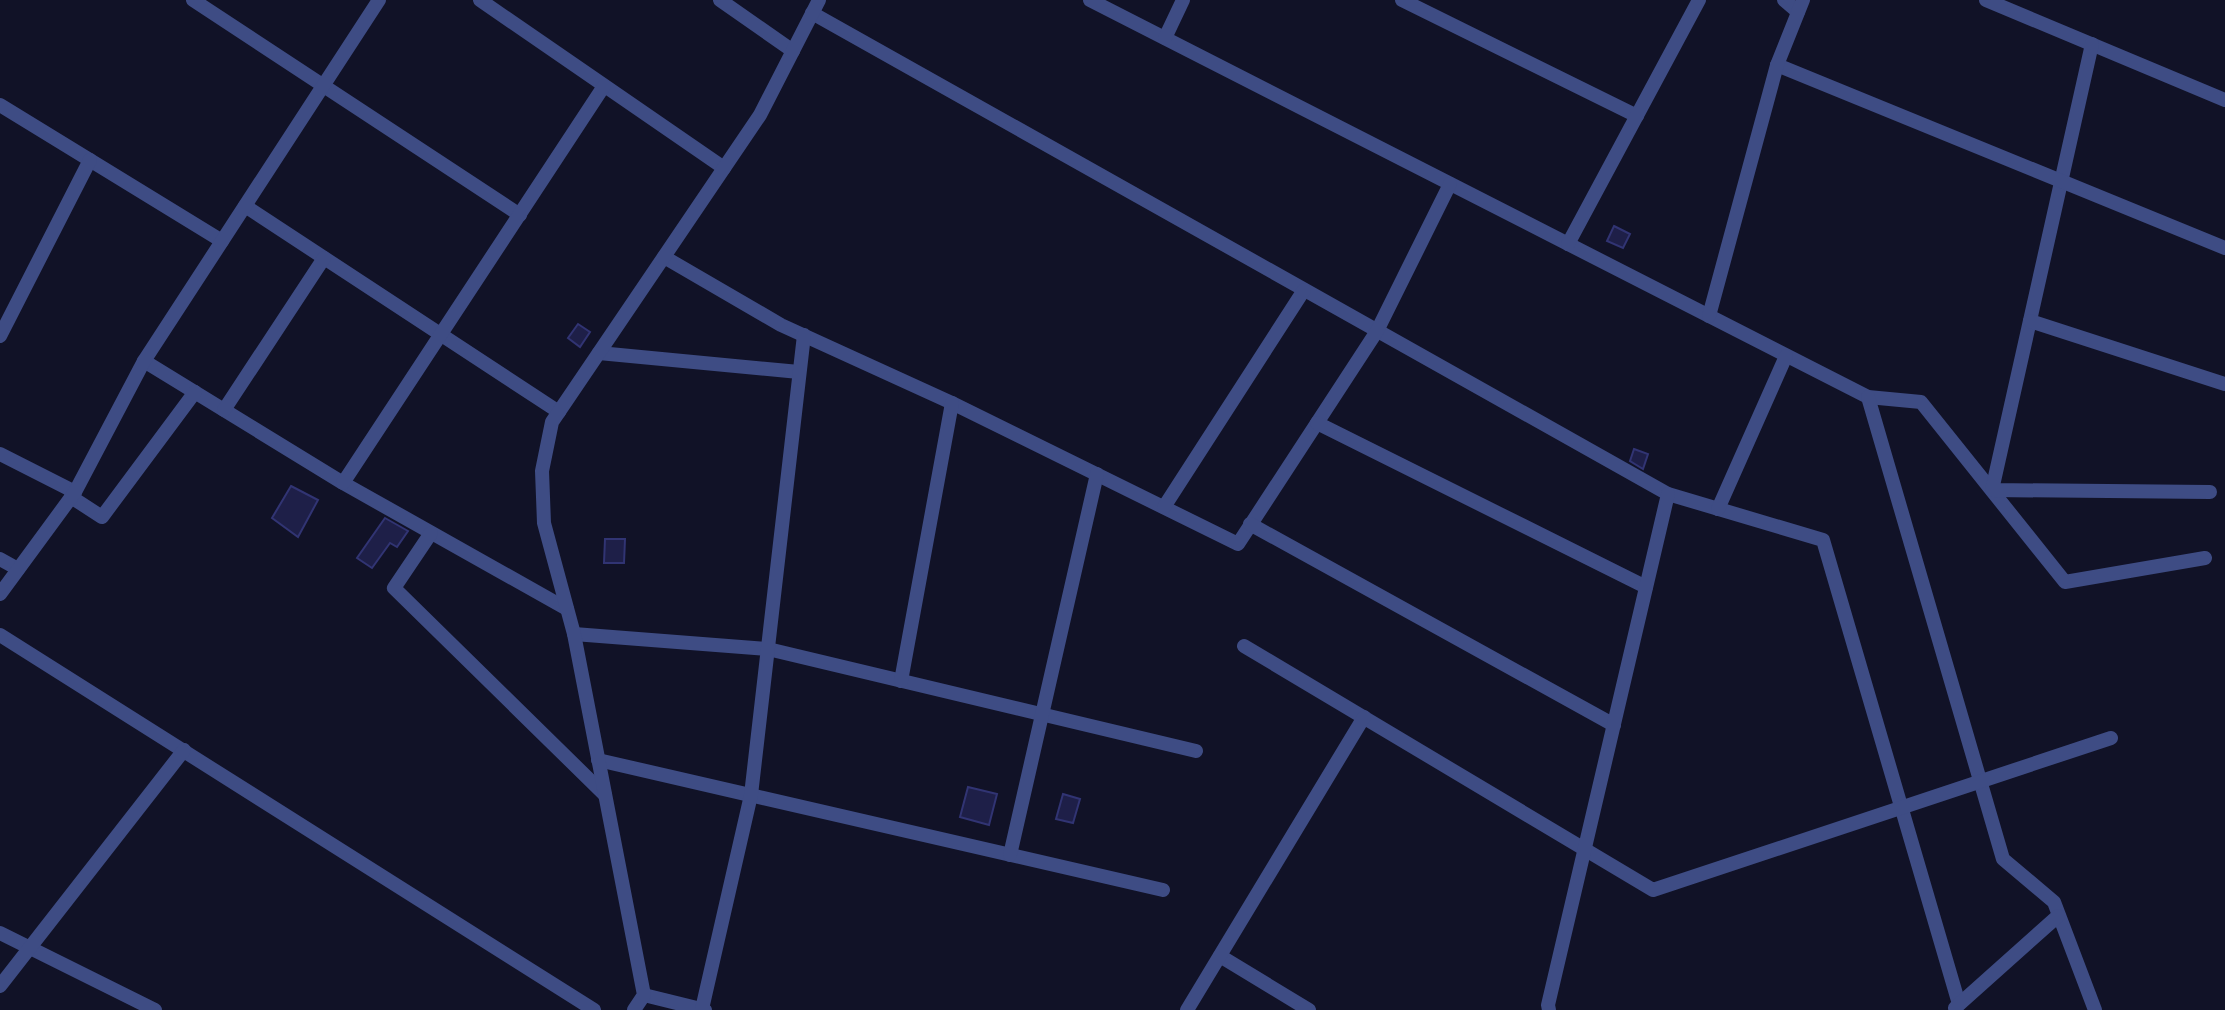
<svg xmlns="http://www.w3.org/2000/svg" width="2225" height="1010" viewBox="0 0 2225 1010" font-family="'PT Sans',sans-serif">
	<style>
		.building { fill: #1e1f48; stroke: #313473; stroke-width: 2 }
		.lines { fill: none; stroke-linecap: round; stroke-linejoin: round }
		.street { stroke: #3e4c84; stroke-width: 14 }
	</style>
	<rect width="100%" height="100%" fill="#111227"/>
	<!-- building -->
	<g class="building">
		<polygon points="1614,226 1630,234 1623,248 1607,241"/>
		<polygon points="578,324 590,332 580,347 568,338"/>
		<polygon points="1634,449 1648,454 1643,469 1630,461"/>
		<polygon points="291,486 318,500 298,537 272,518"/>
		<polygon points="385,518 408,531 397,547 390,543 372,568 357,558"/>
		<polygon points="605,539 625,539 624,563 604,563"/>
		<polygon points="968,787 997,794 989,825 960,817"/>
		<polygon points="1063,794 1080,799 1073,823 1056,819"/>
	</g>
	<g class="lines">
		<!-- street -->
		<g class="street">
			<polyline points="193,0 520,215"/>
			<polyline points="480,0 724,168"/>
			<polyline points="720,0 793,51"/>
			<polyline points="1090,0 1868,397 1921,402 2065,582 2205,558"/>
			<polyline points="1402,0 1637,116"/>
			<polyline points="1784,0 1798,12"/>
			<polyline points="1986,0 2225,100"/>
			<polyline points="812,13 1668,494 1823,540 1959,1004"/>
			<polyline points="1165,38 1183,0"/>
			<polyline points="2092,44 1992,490 2210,492"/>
			<polyline points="1777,65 2225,248"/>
			<polyline points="0,105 222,241"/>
			<polyline points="245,206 559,412"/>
			<polyline points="1568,244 1699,0"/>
			<polyline points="664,257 781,325 952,403 1238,544 1377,331 1450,184"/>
			<polyline points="1709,316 1777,65 1803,0"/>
			<polyline points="2030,321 2225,384"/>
			<polyline points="0,336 90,160"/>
			<polyline points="599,353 799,372"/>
			<polyline points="144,361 343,483 567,609"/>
			<polyline points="1868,397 2003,859 2054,902 2095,1010"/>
			<polyline points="224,410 324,258"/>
			<polyline points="1317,423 1646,587"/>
			<polyline points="0,454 75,492"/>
			<polyline points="343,483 604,86"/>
			<polyline points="71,497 102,517 195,392"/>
			<polyline points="1164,507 1304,290"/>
			<polyline points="1718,509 1786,356"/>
			<polyline points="1250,524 1614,725"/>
			<polyline points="431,533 394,588 605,795"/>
			<polyline points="0,559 18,569"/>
			<polyline points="0,594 75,492 144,361 379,0"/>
			<polyline points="574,634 768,649 1196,751"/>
			<polyline points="0,635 594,1010"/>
			<polyline points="1244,646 1653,890 2111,738"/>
			<polyline points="901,681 952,403"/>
			<polyline points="598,760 1163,890"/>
			<polyline points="1010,855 1097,474"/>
			<polyline points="0,933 155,1010"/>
			<polyline points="1220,956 1309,1010"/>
			<polyline points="0,986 184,750"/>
			<polyline points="644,995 705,1010"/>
			<polyline points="1955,1008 2058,916"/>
			<polyline points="702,1009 751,795 804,335"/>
			<polyline points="634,1010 644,995 574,634 544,523 542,471 552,422 760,115 819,0"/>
			<polyline points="1187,1010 1364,717"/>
			<polyline points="1549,1010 1548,1005 1668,494"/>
		</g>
	</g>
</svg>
